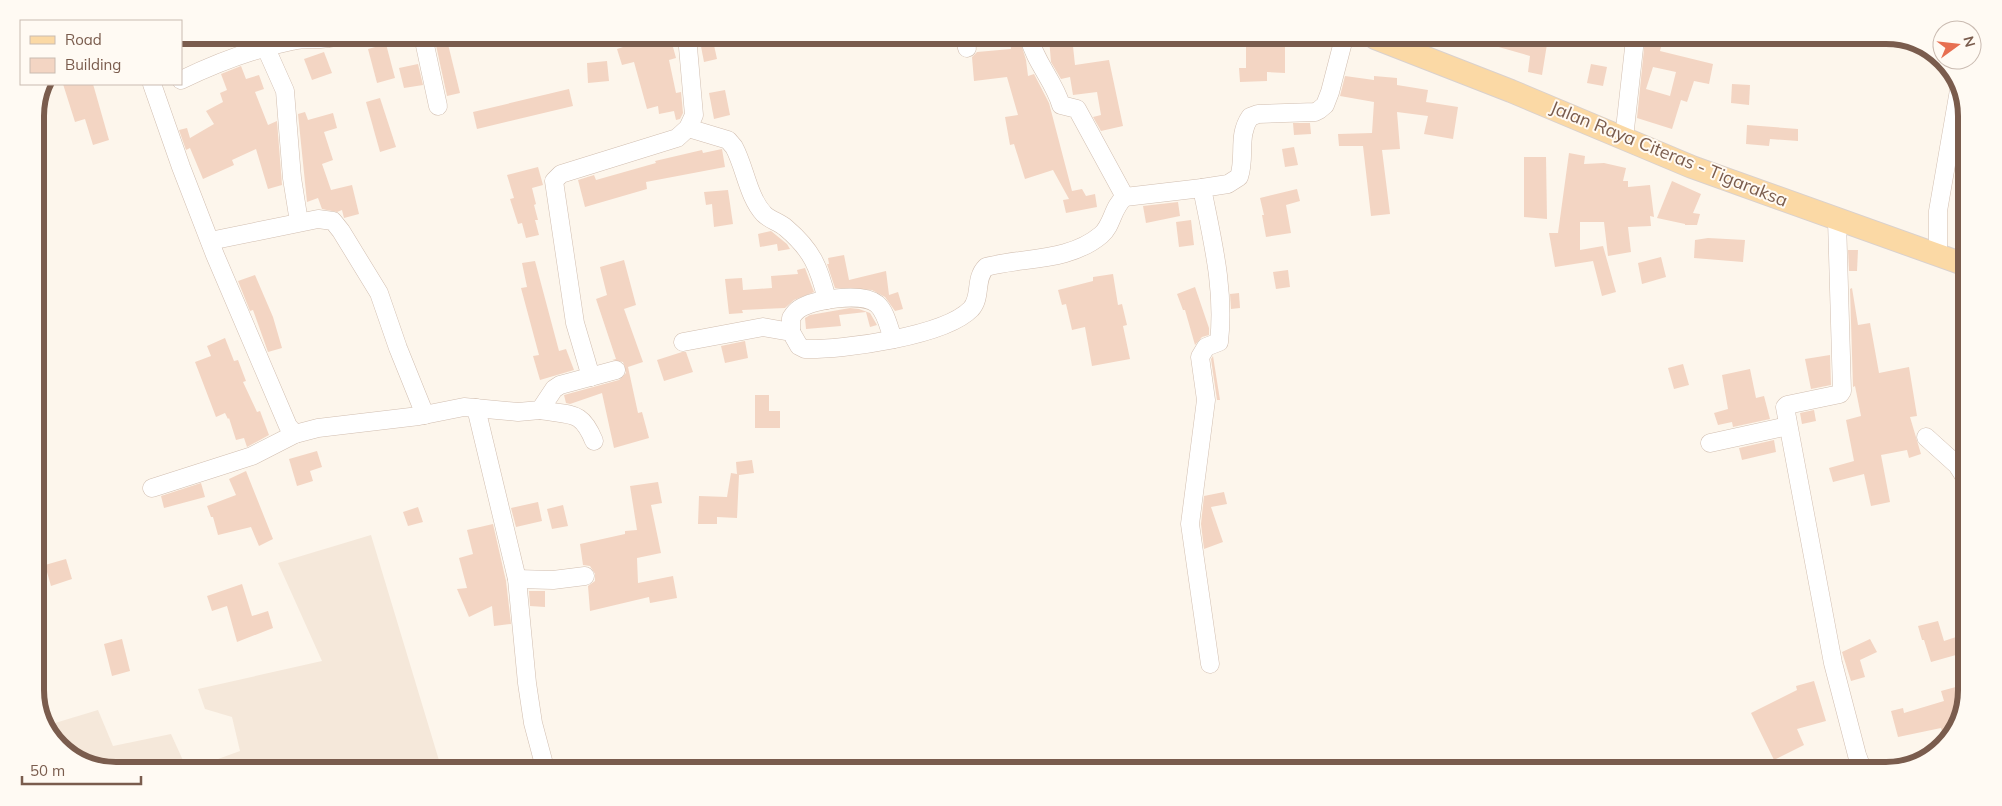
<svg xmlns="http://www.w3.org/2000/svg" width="2002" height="806" viewBox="0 0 2002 806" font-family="Mulish,sans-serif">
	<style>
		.residential { fill: #f5e8da }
		.building { fill: #f3d5c3; fill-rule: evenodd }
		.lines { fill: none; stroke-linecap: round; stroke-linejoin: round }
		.minor-casing { stroke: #d1beb0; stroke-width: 19 }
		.major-casing { stroke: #dad1cd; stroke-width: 24 }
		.minor { stroke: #fff; stroke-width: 18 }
		.major { stroke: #fbd9a5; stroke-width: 22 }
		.labels { text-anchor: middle; stroke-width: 4; stroke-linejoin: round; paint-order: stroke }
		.street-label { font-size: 18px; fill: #7a5c4d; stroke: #fffaf3 }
		.rim { fill: none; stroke: #7a5c4d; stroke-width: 6 }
	</style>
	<rect width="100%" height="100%" fill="#fdf6ec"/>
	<!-- residential -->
	<g class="residential">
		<polygon points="371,535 441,767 196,767 240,751 232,717 205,709 198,689 322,661 278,563"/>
		<polygon points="35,684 55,723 98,710 113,746 171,734 186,767 89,767 52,740 35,696"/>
	</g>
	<!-- building -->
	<g class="building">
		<polygon points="434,36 446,36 460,93 447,96"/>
		<polygon points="624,36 670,36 676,58 669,60 676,93 681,92 683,113 680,119 676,120 674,111 659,114 658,106 647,109 634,62 622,65 617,49 626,46"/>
		<polygon points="699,36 712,36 717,59 704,62"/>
		<polygon points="1019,37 1026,60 1028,76 1034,74 1049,103 1072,191 1082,189 1086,196 1095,194 1097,207 1066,213 1063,200 1069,199 1053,170 1025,179 1014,144 1010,145 1005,117 1018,115 1007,77 974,81 972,57 977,52 1011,49 1010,38"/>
		<polygon points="1072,37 1075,65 1109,60 1123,126 1101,131 1093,117 1101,115 1097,92 1073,95 1070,77 1061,79 1051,62 1049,38"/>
		<polygon points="1254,38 1285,38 1285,73 1267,72 1267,81 1240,82 1239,68 1246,68 1246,47 1253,47"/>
		<polygon points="1481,38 1548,38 1542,75 1528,72 1530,56 1481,42"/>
		<path d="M1645 39H1663L1660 51 1713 64 1709 84 1694 81 1687 102 1681 100 1672 129 1637 118ZM1653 67 1676 72 1670 96 1646 89Z"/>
		<polygon points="386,44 395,78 377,83 368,49"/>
		<polygon points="324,52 332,73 312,80 304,59"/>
		<polygon points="607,61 609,81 588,83 587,63"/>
		<polygon points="418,64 423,85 404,88 399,68"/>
		<polygon points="1591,64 1607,67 1603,86 1587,83"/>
		<polygon points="241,66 246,79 259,75 264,89 255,92 268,125 277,121 282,185 268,189 256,149 232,160 234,165 203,179 190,148 186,150 179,130 187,128 190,138 214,124 206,111 223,102 220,93 227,90 221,74"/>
		<polygon points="1345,76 1374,80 1374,76 1397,78 1397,85 1428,90 1426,102 1458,107 1453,139 1424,134 1428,116 1397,112 1400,149 1382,150 1390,214 1371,216 1363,146 1339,146 1338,134 1372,133 1374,102 1340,96"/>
		<polygon points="63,84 93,84 109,140 93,145 85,119 75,122"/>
		<polygon points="1732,84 1750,85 1749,105 1731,103"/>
		<polygon points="569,89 573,106 477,129 473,112"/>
		<polygon points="725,90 730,115 714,119 709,93"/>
		<polygon points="380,98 396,147 380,152 366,102"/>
		<polygon points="305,112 308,120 333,113 337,128 324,132 333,160 322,164 331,190 352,185 359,214 344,218 342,210 337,212 322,209 318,198 307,202 298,114"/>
		<polygon points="1293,123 1310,123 1311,134 1294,135"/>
		<polygon points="1747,125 1798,129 1798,141 1770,139 1769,146 1746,144"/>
		<polygon points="1294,147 1298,165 1285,167 1282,149"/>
		<polygon points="722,149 725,167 646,182 647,189 585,207 578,180 594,175 596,180 656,163 655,161 702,150 703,153"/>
		<polygon points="1569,153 1585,156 1584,164 1604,163 1626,168 1623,181 1628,181 1628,187 1650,185 1654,217 1650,216 1651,226 1628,227 1631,252 1608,256 1604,222 1580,222 1580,250 1603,246 1616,292 1602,296 1593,261 1555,267 1549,233 1558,233"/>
		<polygon points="1524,157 1546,157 1547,219 1524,217"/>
		<polygon points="538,167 543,185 532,188 536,204 534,205 538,220 535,220 539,235 526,238 522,223 518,224 510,199 514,198 507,175"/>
		<polygon points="1672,181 1701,194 1693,213 1700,214 1697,225 1685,225 1685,224 1657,218"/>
		<polygon points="1297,189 1300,201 1286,205 1291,233 1266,237 1262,215 1264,215 1260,198"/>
		<polygon points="728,190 733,224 714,227 712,204 706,205 704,192"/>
		<polygon points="1178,202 1180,216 1146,223 1143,206"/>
		<polygon points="1191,220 1194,245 1179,247 1176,222"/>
		<polygon points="771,231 787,244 790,249 778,251 777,244 760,247 758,234"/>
		<polygon points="1708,238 1745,240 1743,262 1694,258 1695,240"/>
		<polygon points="1848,250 1858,250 1857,271 1849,271"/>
		<polygon points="844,255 849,280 886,271 889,295 898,292 903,309 895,311 885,297 872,290 835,288 827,264 829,264 828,258"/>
		<polygon points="1661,257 1666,277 1642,284 1638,263"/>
		<polygon points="624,260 636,305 624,309 643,362 628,367 638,413 642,412 649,438 614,448 602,393 570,404 566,403 564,395 619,380 626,373 623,362 612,360 616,359 596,299 607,295 600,267"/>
		<polygon points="535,261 559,351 566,349 574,370 540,380 533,356 539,355 521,288 527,287 522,263"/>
		<polygon points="805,268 814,292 794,300 785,308 742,310 743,313 729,314 725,279 742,278 743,290 772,288 771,276 798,274 797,270"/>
		<polygon points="1288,270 1290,287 1276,289 1273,272"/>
		<polygon points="1113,274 1118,305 1122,304 1127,325 1123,326 1130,359 1092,366 1085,327 1072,330 1066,304 1062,305 1058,290 1093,281 1093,277"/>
		<polygon points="255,275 273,317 282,348 268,352 253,310 250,311 238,281"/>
		<polygon points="1195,287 1209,328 1209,335 1202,337 1195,345 1185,310 1183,310 1177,294"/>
		<polygon points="1852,288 1858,325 1870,323 1879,373 1909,367 1917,416 1910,417 1921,454 1909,458 1907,450 1881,455 1890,502 1871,506 1864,474 1833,482 1829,468 1854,461 1846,420 1861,416 1855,386 1853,387 1850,289"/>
		<polygon points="1239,293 1240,308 1231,309 1230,294"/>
		<polygon points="850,308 859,309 870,313 877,325 870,327 866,312 839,315 841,326 806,329 805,318 810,315"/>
		<polygon points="225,338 234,361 238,360 246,381 243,382 257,412 260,411 269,435 247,447 244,438 236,440 229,418 228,419 225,413 216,417 195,362 211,356 207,346"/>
		<polygon points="745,341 748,358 725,363 721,346"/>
		<polygon points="682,352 686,352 693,372 664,381 657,360"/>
		<polygon points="1830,355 1831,385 1811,389 1805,359"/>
		<polygon points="1213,356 1220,400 1217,400 1211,359"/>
		<polygon points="1683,364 1689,385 1674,389 1668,368"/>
		<polygon points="1750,369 1756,398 1764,396 1770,419 1733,427 1732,422 1718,425 1714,413 1728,409 1722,375"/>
		<polygon points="755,395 769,395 769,411 780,411 780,428 755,428"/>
		<polygon points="1814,410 1816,421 1802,424 1800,413"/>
		<polygon points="1774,440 1776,452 1742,460 1739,448"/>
		<polygon points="317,451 322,467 310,471 313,481 297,486 289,459"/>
		<polygon points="752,460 754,473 739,475 737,518 717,517 717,524 698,524 699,496 727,497 731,473 737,474 736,462"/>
		<polygon points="246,471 273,539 259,546 251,527 218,535 213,517 211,517 207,506 236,495 229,479"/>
		<polygon points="658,482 662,503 651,505 661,553 637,558 638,583 673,576 677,598 650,603 649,597 590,611 588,586 595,581 595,574 590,566 583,565 580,544 625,534 625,531 637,530 630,486"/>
		<polygon points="201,483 205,497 164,508 161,496"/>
		<polygon points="1224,492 1227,504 1211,507 1223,542 1204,549 1201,524 1204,496"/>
		<polygon points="538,502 542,521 516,527 511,508"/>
		<polygon points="563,505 568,526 552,529 547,509"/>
		<polygon points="418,507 423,522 408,526 403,512"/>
		<polygon points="493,524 506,581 511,624 494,626 492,606 469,617 457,589 467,588 459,558 473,554 467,530"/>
		<polygon points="66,559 72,579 51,586 45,565"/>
		<polygon points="242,584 252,616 268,611 273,628 237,642 227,606 212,611 207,596"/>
		<polygon points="529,591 545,591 545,607 530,606"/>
		<polygon points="1938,621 1944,641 1959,636 1963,653 1931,662 1924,640 1922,640 1918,626"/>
		<polygon points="122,639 130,671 112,676 104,644"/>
		<polygon points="1870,639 1877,652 1860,660 1865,677 1851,681 1842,652"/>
		<polygon points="1814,681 1826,721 1797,729 1804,745 1774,760 1751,713 1797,690 1796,686"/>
		<polygon points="1963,685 1963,717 1945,741 1941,728 1898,737 1891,711 1903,708 1904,713 1944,701 1941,691"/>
	</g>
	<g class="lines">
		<!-- minor casing -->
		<g class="minor-casing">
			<g id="minor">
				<polyline points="423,36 438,106"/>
				<polyline points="965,37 967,48"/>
				<path d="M1029 37C1035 62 1054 81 1061 105L1077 109 1125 197"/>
				<polyline points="265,46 285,91 292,178 299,222"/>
				<path d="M181 80C218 62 252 49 292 41 308 37 320 42 338 36"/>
				<polyline points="152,84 181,167 215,255 288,426 295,434"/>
				<path d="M688 128 728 140 734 147C745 167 748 197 764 214 770 220 779 222 786 228 812 250 819 267 827 300"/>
				<polyline points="1624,138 1635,39"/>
				<polyline points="1837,220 1842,391 1840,394 1787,405 1785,407 1833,663 1857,755 1863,771"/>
				<polyline points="210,241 318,219 333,221 341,231 379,293 398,348 425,415"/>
				<polyline points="1938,254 1938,211 1959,90"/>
				<path d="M791 332V318C793 315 796 311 799 309 814 299 862 292 877 304 886 312 889 328 893 339"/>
				<path d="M683 342 763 327 791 332 799 346 805 349C843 350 945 336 971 309 982 297 974 279 986 267 1023 257 1069 262 1101 235 1113 225 1112 207 1125 197L1202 188"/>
				<polyline points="591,377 575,323 554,181 561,174 677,138 688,128 694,115 687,36"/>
				<polyline points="476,408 517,579 527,683 533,723 545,768"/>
				<path d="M540 410C571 416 581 409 594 441"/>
				<polyline points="1926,437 1957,465 1964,476"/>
				<polyline points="1710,443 1788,426"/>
				<polyline points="152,488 252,456 295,434 318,428 419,416 464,407 518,412 540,410 554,389 560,385 616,370"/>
				<polyline points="517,579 553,580 585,576"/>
				<path d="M1210 664 1190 524 1206 400 1200 357 1206 347 1219 342C1225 289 1212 239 1202 188L1228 184 1239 177C1246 156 1237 136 1250 117L1258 114 1315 112 1319 110 1325 105 1330 92 1344 38"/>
			</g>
		</g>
		<!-- major casing -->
		<g class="major-casing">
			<polyline id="major" points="1375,38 1511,91 1692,167 1966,265"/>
		</g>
		<!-- minor -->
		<use href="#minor" class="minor"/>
		<!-- major -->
		<use href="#major" class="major"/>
	</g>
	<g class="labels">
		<!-- street labels -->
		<g class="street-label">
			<text transform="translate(1669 154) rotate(22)" y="6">Jalan Raya Citeras - Tigaraksa</text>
		</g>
	</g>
	<!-- crop -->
	<path d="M0 0H2002V806H0ZM116 44H1886A72 72 0 0 1 1958 116V690A72 72 0 0 1 1886 762H116A72 72 0 0 1 44 690V116A72 72 0 0 1 116 44Z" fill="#fffaf3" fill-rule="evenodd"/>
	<path class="rim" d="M116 44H1886A72 72 0 0 1 1958 116V690A72 72 0 0 1 1886 762H116A72 72 0 0 1 44 690V116A72 72 0 0 1 116 44Z"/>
	<!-- legend -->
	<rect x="20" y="20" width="162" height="65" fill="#fffaf3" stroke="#cabbb1"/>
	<rect x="30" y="36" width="25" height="8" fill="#fbd9a5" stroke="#cabbb1"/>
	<text x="65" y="45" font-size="15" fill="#7a5c4d">Road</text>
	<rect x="30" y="58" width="25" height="15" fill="#f3d5c3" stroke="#cabbb1"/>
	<text x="65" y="70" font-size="15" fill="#7a5c4d">Building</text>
	<!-- north arrow -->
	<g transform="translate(1957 45) rotate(75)"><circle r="24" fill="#fffaf3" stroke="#cabbb1"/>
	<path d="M0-4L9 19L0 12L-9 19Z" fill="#e76f51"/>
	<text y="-8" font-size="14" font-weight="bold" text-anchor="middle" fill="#7a5c4d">N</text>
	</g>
	<!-- scale -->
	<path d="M22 776v8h119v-8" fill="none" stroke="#7a5c4d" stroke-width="2.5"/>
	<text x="30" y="776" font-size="15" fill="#7a5c4d" stroke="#fffaf3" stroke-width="4" paint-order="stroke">50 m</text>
</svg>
